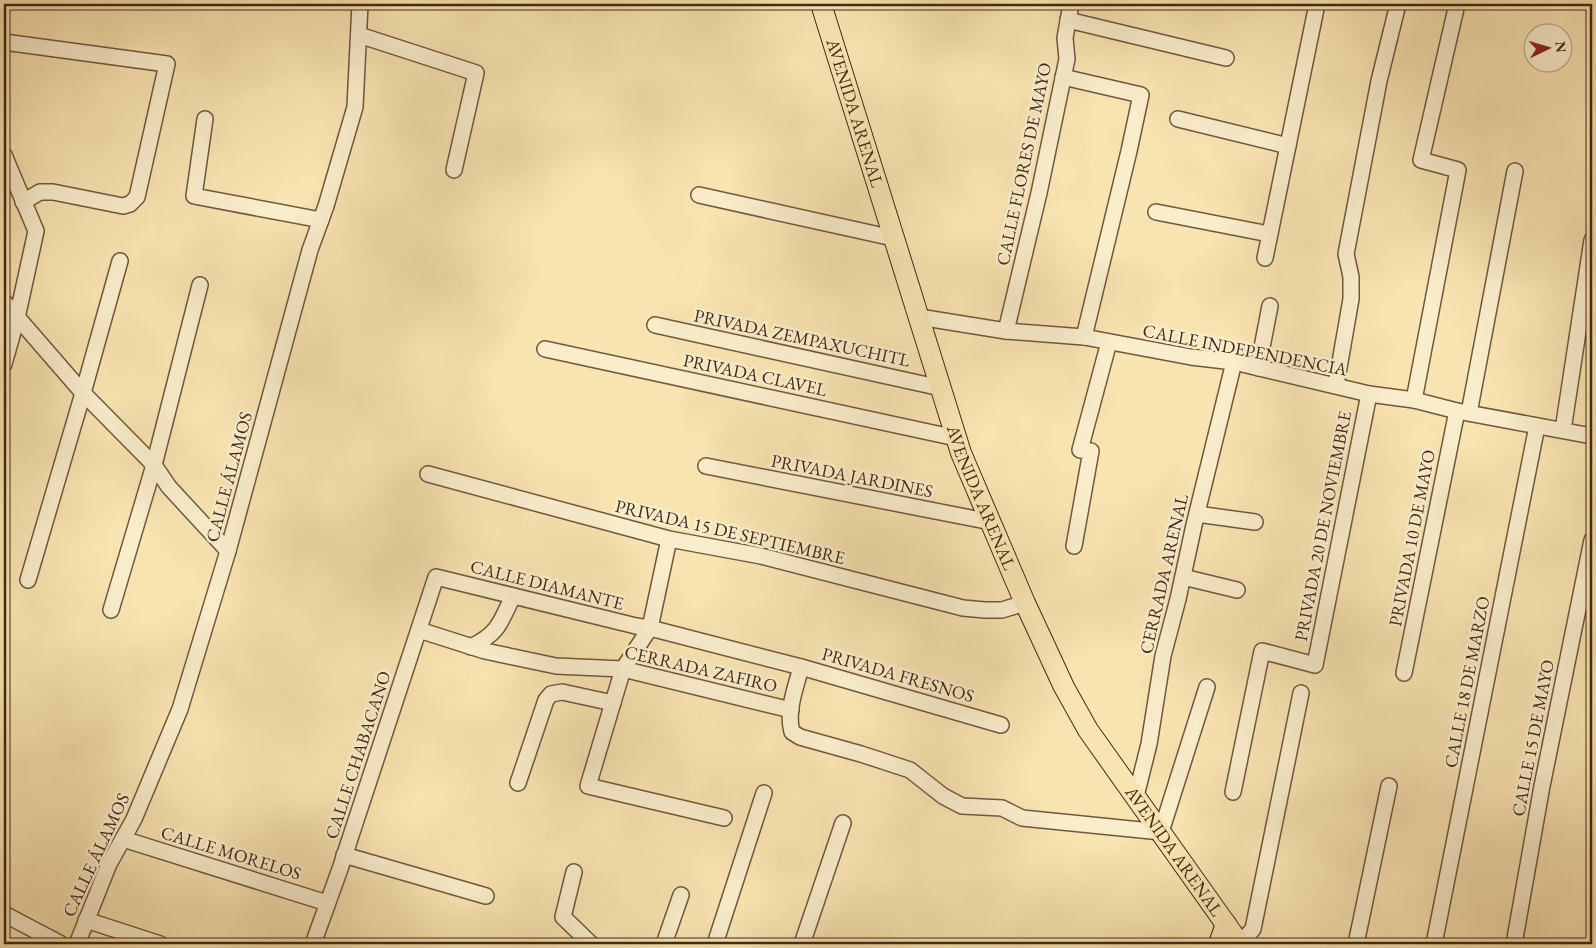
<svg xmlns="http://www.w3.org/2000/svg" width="1596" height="948" viewBox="0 0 1596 948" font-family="'EB Garamond',serif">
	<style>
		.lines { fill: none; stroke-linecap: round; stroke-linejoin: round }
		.minor-casing { stroke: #70573e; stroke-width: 18 }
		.major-casing { stroke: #432817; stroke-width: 22 }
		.minor { stroke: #faedcc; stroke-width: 15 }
		.major { stroke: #f8e4b1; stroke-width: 20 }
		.labels { text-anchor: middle; stroke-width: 5; stroke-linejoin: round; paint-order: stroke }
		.street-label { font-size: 18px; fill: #432817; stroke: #faedcc }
	</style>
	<rect width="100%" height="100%" fill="#f8e4b1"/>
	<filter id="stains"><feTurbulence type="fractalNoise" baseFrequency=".004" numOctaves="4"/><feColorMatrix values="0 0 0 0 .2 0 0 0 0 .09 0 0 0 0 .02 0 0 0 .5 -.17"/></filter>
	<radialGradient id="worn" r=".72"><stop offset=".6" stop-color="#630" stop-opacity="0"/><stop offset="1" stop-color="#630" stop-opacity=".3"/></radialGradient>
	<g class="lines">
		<!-- minor casing -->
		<g class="minor-casing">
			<g id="minor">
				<polyline points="1068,20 1226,58"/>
				<polyline points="359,35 476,73 454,170"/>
				<polyline points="4,42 167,64 137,197 130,204 123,206 53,192 40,192 23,202"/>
				<polyline points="1063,77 1141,95 1129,151 1084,337"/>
				<polyline points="205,119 194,196 321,220"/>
				<polyline points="1178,119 1288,146"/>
				<polyline points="4,155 36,231 17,318 4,364"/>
				<polyline points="699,195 893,238"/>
				<polyline points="1156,212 1269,234"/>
				<polyline points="1265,258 1317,4"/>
				<polyline points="4,302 83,393 154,465 169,487 228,551"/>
				<polyline points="919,317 1006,331 1084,337 1191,357 1234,362 1369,394 1414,400 1457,411 1592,436"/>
				<polyline points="655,325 941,388"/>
				<polyline points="1006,331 1039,193 1067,59 1065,38 1071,4"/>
				<polyline points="545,349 956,438"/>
				<polyline points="1258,368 1270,306"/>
				<polyline points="1336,385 1351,299 1351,277 1346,254 1379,81 1398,4"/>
				<polyline points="1414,400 1458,170 1421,160 1457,4"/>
				<polyline points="1469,413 1515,171"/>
				<polyline points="1563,430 1592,240"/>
				<polyline points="706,466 991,522"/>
				<polyline points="428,474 669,539 761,556 963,608 985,610 1002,610 1025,603"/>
				<polyline points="1197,514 1255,522"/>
				<polyline points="669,539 650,628 623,669 588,786 724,818"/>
				<polyline points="1074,546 1091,451 1080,450 1109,342"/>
				<polyline points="1183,577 1237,590"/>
				<polyline points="28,580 83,393 120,261"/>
				<polyline points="111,610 154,465 200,285"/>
				<polyline points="419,630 485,651 556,666 623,669 791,710"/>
				<path d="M471 647C499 633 500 623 513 596"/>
				<path d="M801 667C796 687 786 711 792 732L800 737 861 754 910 770 943 796 962 806 1002 808 1022 818 1161 832 1207 687"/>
				<polyline points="1404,673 1457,411"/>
				<polyline points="518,783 546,700 551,694 562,692 613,703"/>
				<polyline points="1233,792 1262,651 1315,665 1369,394"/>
				<polyline points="1136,796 1149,744 1163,656 1178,599 1194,525 1234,362"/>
				<polyline points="123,839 327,903"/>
				<polyline points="344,855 486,896"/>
				<polyline points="574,872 563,917 591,944"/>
				<polyline points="4,914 61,944"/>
				<polyline points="86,920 160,944"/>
				<polyline points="77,944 109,864 134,819 180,709 228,551 310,250 326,206 355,107 360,4"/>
				<polyline points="313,944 340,869 436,577 636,626 650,628 801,667 1001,725"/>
				<polyline points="664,944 681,895"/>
				<polyline points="715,944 764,793"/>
				<polyline points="802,944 843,823"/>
				<polyline points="1240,944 1253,929 1301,693"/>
				<polyline points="1356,944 1389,786"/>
				<polyline points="1434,944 1537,426"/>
				<polyline points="1514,944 1542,786 1592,540"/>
			</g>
		</g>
		<!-- major casing -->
		<g class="major-casing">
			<g id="major">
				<path id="s1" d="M821 4 961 453 1025 603 1064 687 1088 730 1240 944"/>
				<polyline points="1219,944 1226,924"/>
			</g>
		</g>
		<!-- minor -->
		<use href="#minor" class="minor"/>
		<!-- major -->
		<use href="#major" class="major"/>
	</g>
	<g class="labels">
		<!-- street labels -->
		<g class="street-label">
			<text dy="6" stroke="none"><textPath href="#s1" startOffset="114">AVENIDA ARENAL</textPath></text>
			<text transform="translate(1024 164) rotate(-78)" y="6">CALLE FLORES DE MAYO</text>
			<text transform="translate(802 338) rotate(12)" y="6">PRIVADA ZEMPAXUCHITL</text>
			<text transform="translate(1245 350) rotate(11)" y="6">CALLE INDEPENDENCIA</text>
			<text transform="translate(755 375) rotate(12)" y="6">PRIVADA CLAVEL</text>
			<text transform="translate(852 476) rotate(11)" y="6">PRIVADA JARDINES</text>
			<text transform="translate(229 477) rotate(-75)" y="6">CALLE ÁLAMOS</text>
			<text dy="6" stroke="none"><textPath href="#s1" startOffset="519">AVENIDA ARENAL</textPath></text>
			<text transform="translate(1323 526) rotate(-79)" y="6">PRIVADA 20 DE NOVIEMBRE</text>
			<text transform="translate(730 532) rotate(13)" y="6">PRIVADA 15 DE SEPTIEMBRE</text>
			<text transform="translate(1412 538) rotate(-79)" y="6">PRIVADA 10 DE MAYO</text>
			<text transform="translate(1164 574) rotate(-77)" y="6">CERRADA ARENAL</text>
			<text transform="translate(547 585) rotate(14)" y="6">CALLE DIAMANTE</text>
			<text transform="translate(701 669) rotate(13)" y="6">CERRADA ZAFIRO</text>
			<text transform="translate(898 675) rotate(16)" y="6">PRIVADA FRESNOS</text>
			<text transform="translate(1467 682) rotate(-79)" y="6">CALLE 18 DE MARZO</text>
			<text transform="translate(1533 738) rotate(-79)" y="6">CALLE 15 DE MAYO</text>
			<text transform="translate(358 755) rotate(-72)" y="6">CALLE CHABACANO</text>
			<text dy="6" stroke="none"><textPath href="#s1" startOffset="924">AVENIDA ARENAL</textPath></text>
			<text transform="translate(231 853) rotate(17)" y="6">CALLE MORELOS</text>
			<text transform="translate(96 855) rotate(-65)" y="6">CALLE ÁLAMOS</text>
		</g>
	</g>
	<!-- margin -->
	<rect width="1596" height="948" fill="none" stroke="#f8e4b1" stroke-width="20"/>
	<rect x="5" y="5" width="1586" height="938" fill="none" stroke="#432817" stroke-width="2.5"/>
	<rect x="10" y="10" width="1576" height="928" fill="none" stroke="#432817"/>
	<!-- north arrow -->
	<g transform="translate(1548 48) rotate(85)"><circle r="24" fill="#faedcc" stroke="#b19e84"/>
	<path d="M0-4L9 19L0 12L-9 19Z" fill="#8f2418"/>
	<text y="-8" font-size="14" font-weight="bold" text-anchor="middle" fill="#432817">N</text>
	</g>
	<rect width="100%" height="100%" filter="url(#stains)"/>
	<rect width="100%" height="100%" fill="url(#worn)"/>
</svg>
